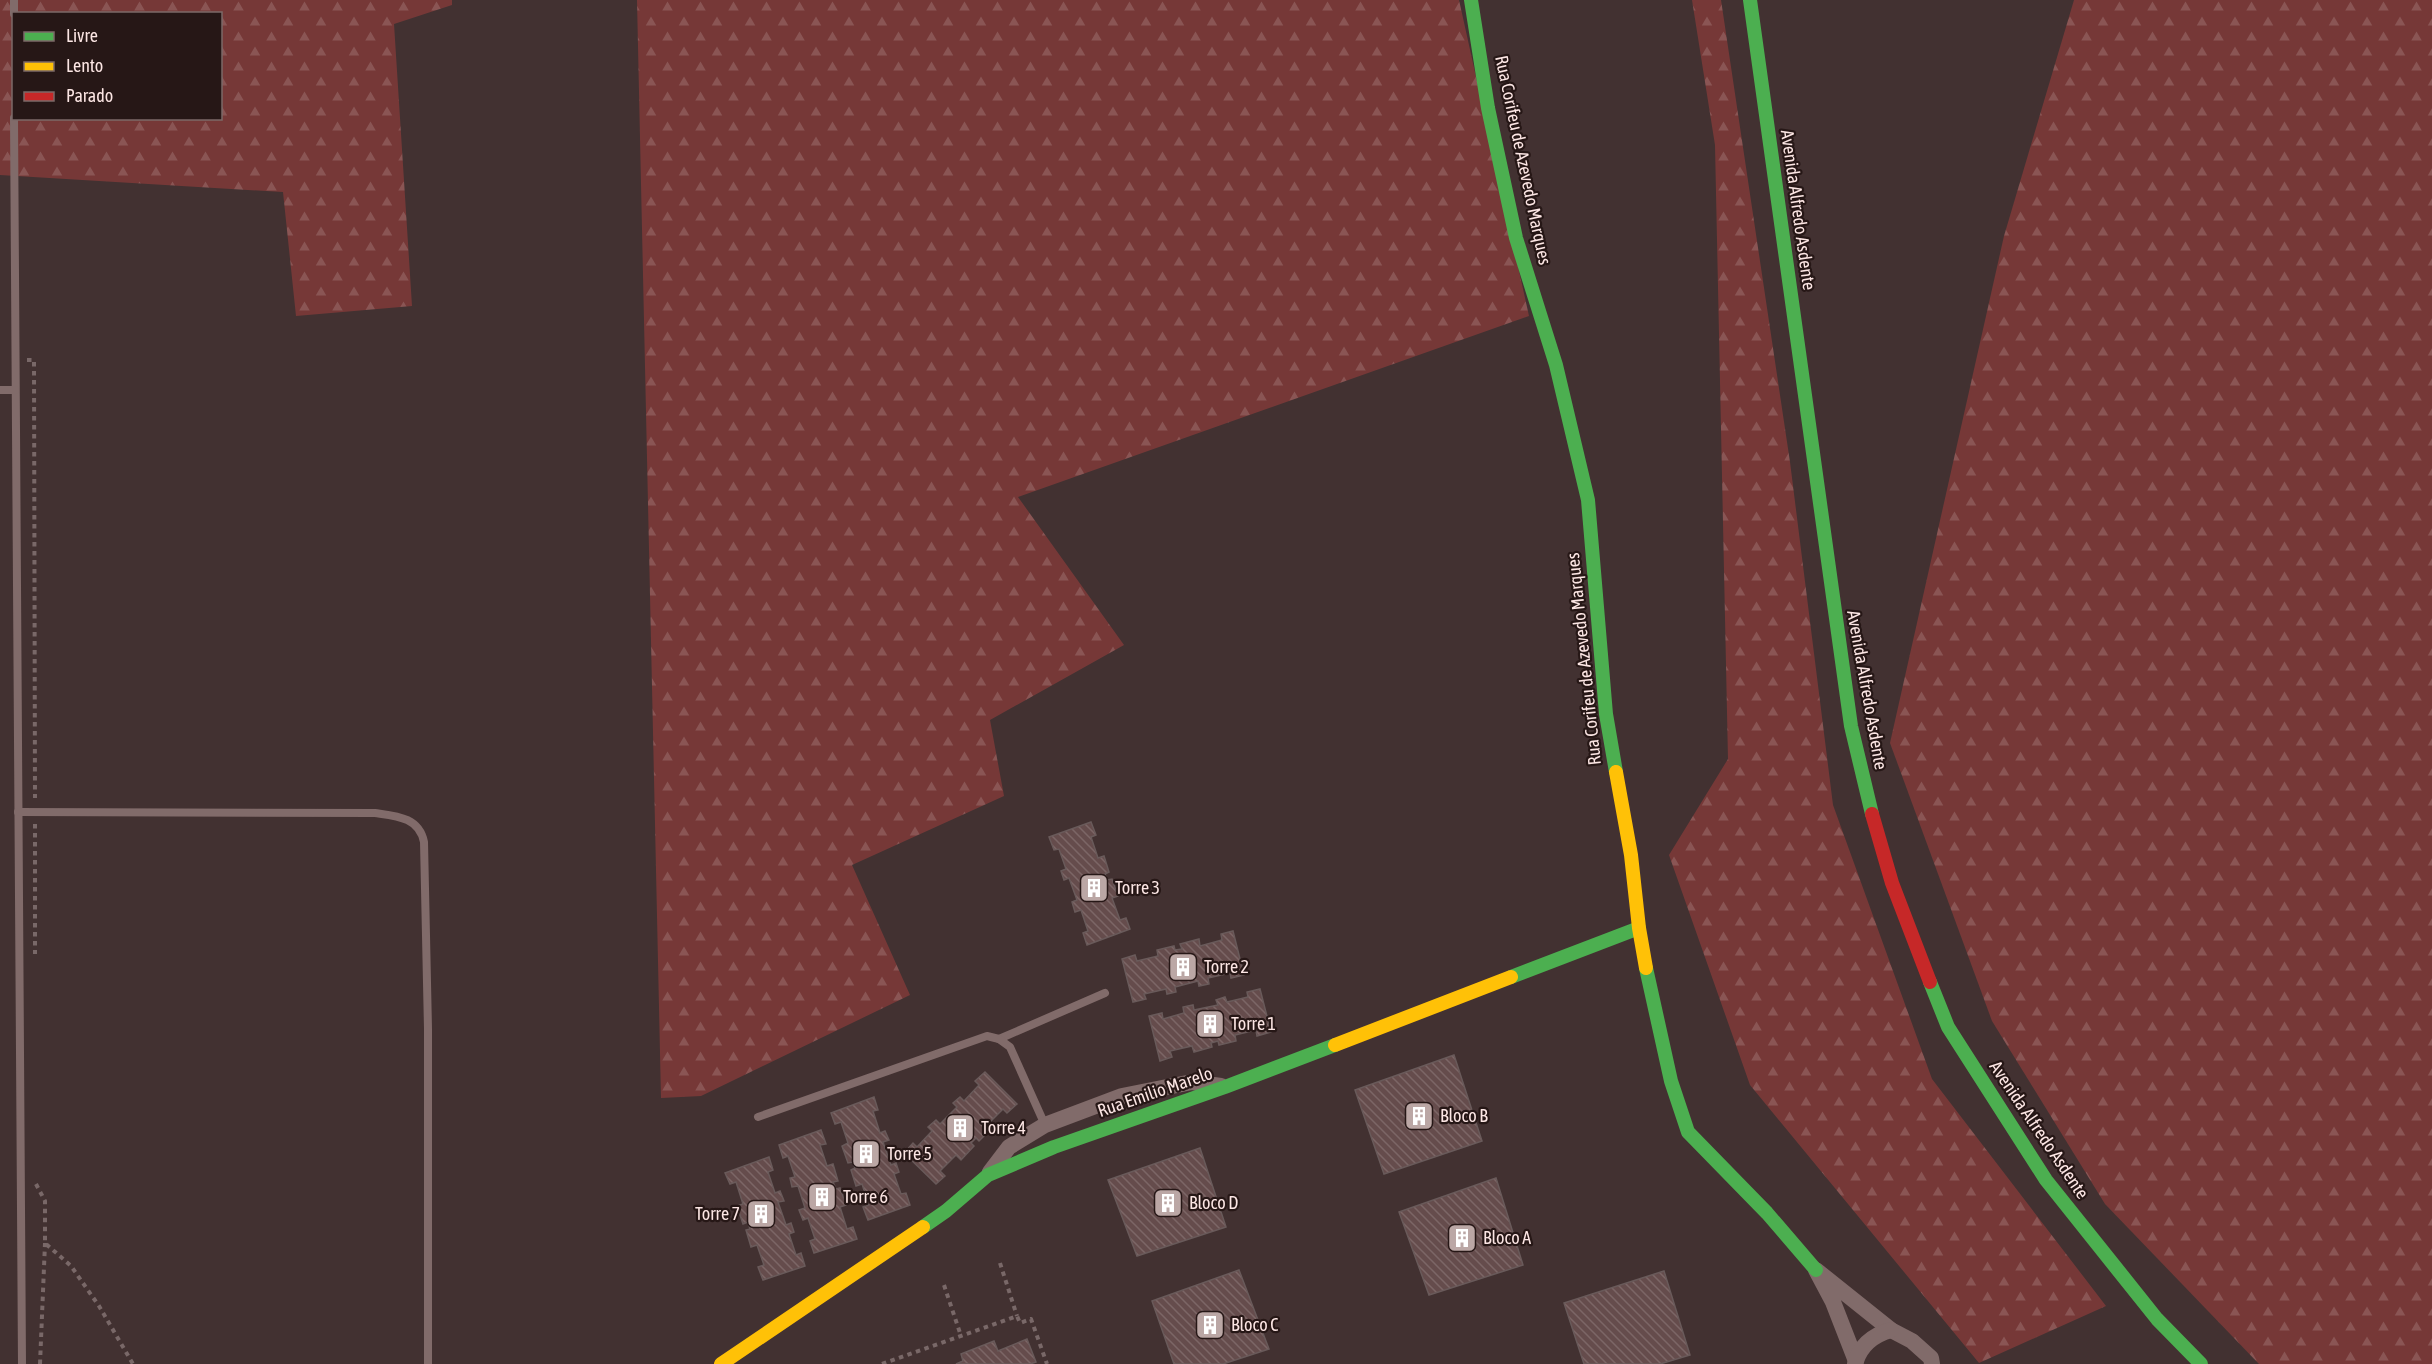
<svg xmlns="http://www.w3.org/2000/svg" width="2432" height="1364" viewBox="0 0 2432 1364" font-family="'Asap Condensed',sans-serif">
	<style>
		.forest { fill: url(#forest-firs); fill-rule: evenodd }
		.building { fill: url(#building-back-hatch); stroke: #695a5a; stroke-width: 1.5 }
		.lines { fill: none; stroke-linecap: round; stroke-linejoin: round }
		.path { stroke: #796868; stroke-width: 4; stroke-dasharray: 4.5 4.5; stroke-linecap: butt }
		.lane { stroke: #816b6a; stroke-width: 8 }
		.street { stroke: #816b6a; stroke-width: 16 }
		.fast { stroke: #4caf50; stroke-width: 14 }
		.slow { stroke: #ffc107; stroke-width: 14 }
		.jam { stroke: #c62828; stroke-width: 14 }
		.labels { text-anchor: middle; stroke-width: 4.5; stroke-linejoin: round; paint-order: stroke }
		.street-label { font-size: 18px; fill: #fce6e4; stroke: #261716 }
		.poi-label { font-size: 18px; fill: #fce6e4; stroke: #261716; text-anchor: start }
	</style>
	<defs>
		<pattern id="forest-firs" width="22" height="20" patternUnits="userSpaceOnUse" patternTransform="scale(1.5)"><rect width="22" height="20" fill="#763837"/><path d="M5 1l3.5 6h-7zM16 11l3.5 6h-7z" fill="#8a5554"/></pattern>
		<pattern id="building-back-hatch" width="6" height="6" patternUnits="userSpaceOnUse" patternTransform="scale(1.5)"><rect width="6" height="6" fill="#654c4c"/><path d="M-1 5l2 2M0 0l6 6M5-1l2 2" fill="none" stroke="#7c6666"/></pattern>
	</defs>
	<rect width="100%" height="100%" fill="#423131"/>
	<!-- forest -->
	<g class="forest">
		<path d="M0 0H452V5L394 24 412 306 296 316 283 192 0 175ZM14 14H220V118H14Z"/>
		<polygon points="637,0 1459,0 1529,316 1018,497 1124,645 990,720 1004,796 852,865 910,995 701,1096 661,1098"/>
		<polygon points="1692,0 1721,0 1790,462 1833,805 1932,1079 2106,1306 1979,1363 1750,1085 1669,855 1728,759 1715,145"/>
		<polygon points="2074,0 2432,0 2432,1364 2259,1364 2105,1204 1992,1021 1890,743 2004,236"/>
	</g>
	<!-- building -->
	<g class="building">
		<polygon points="1091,822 1096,835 1091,837 1098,858 1104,856 1109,872 1105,874 1107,880 1112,879 1118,896 1112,898 1120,920 1126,918 1130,929 1087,945 1083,933 1088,931 1081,910 1075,912 1072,902 1077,900 1069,878 1064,880 1061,871 1066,869 1059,849 1054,850 1049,837"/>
		<polygon points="1233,931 1244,975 1231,978 1230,973 1208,978 1209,984 1199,986 1198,981 1175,987 1176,992 1167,994 1166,989 1144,994 1146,999 1133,1002 1122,959 1135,955 1137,961 1158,956 1157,950 1174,946 1175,950 1182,949 1180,944 1199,939 1200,946 1222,940 1221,934"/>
		<polygon points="1260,989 1271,1032 1257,1036 1256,1030 1235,1035 1236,1041 1219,1045 1218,1041 1211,1043 1212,1047 1194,1052 1192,1046 1170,1051 1172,1057 1160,1061 1149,1016 1162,1013 1163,1019 1184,1013 1183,1007 1193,1005 1194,1010 1218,1005 1216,1000 1225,997 1227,1002 1248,997 1247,992"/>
		<polygon points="1454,1055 1482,1141 1384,1174 1355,1090"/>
		<polygon points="985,1072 1017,1104 1007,1113 1003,1109 987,1125 991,1129 979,1141 976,1138 971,1143 974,1146 961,1160 956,1155 940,1171 945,1176 936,1184 904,1153 913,1143 917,1147 932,1131 928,1127 936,1120 940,1124 957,1107 953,1103 960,1097 964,1101 979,1085 975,1081"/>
		<polygon points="874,1097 878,1110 873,1111 880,1133 885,1131 889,1140 883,1142 891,1165 896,1163 899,1172 894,1174 901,1194 906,1193 910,1205 868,1220 863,1207 869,1205 862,1184 856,1186 851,1170 855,1168 853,1162 848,1163 842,1146 848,1143 841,1122 835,1124 831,1113"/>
		<polygon points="821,1130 826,1144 820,1145 827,1166 833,1164 838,1181 833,1182 836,1189 840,1188 846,1205 840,1207 847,1229 853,1227 857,1239 814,1253 810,1241 815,1239 808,1218 803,1220 799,1210 805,1208 798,1186 792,1187 790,1178 795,1177 788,1156 783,1158 779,1145"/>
		<polygon points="1200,1148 1226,1227 1137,1256 1108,1180"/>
		<polygon points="769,1157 773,1170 768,1172 775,1193 780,1191 784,1201 778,1202 786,1225 791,1223 794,1232 789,1234 796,1255 801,1253 805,1266 763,1280 758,1267 764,1265 757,1245 751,1247 746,1230 750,1229 748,1222 743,1224 737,1206 743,1204 736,1182 730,1184 725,1173"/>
		<polygon points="1496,1178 1523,1265 1429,1295 1399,1212"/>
		<polygon points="1239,1270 1269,1349 1223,1364 1174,1364 1152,1301"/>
		<polygon points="1664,1271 1690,1355 1660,1364 1584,1364 1564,1303"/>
		<polygon points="1027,1339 1036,1362 1030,1364 956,1364 963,1361 961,1354 994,1341 998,1351"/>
	</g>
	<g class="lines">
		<!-- path -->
		<g class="path">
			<polyline points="27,360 34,360 35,798"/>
			<polyline points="35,824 35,954"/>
			<polyline points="36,1184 45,1201 45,1243 71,1266 99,1306 133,1364"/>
			<polyline points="1000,1263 1017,1316"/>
			<polyline points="944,1285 961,1336"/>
			<polyline points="40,1364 45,1243"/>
			<polyline points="882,1364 1017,1316 1020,1323 1031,1319 1047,1364"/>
		</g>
		<!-- lane -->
		<g class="lane">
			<polyline points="14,0 14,14"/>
			<polyline points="14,118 22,1364"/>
			<polyline points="0,390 15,390"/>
			<path d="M18 812 375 813C396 816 419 817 424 842L428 1029V1364"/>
			<polyline points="999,1039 1105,993"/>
			<polyline points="758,1117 987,1036 999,1039 1010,1047 1045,1125"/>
		</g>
		<!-- street -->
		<g class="street">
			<polyline points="990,1172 1009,1147 1045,1125 1122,1096 1192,1082 1221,1086"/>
			<polyline points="1856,1361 1833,1302 1816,1270 1891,1330 1912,1341 1931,1358 1932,1364"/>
			<path d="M1855 1364C1860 1345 1873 1335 1891 1330"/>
		</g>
		<!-- fast -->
		<g class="fast">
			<polyline points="1471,0 1488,108 1516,238 1556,365 1588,500 1606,714 1616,772"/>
			<polyline points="1750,0 1851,726 1872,814"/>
			<polyline points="1646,968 1671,1081 1688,1132 1767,1213 1816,1270"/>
			<polyline points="1511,977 1639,928"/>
			<polyline points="1930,982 1948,1027 2046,1180 2157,1319 2201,1364"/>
			<polyline points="923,1227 946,1211 988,1175 1054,1147 1225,1087 1335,1045"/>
		</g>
		<!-- slow -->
		<g class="slow">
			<polyline points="1616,772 1631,855 1639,928 1646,968"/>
			<polyline points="1335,1045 1511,977"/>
			<polyline points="721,1364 923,1227"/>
		</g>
		<!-- jam -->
		<polyline class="jam" points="1872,814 1892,883 1930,982"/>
	</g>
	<!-- icons -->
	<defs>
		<g id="building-square" transform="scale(1.5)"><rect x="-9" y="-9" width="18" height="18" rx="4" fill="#bba7a5" stroke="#261716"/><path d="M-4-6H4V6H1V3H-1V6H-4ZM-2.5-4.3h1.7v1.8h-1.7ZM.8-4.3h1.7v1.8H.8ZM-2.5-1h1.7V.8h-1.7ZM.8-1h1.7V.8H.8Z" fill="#fff"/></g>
	</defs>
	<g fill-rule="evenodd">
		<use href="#building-square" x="1094" y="888"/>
		<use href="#building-square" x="1183" y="967"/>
		<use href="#building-square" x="1210" y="1024"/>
		<use href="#building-square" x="1419" y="1116"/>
		<use href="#building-square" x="960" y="1128"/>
		<use href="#building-square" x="866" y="1154"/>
		<use href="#building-square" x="822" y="1197"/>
		<use href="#building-square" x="1168" y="1203"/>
		<use href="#building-square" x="761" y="1214"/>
		<use href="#building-square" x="1462" y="1238"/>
		<use href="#building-square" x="1210" y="1325"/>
	</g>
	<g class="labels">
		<!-- street labels -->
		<g class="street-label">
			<text transform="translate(1523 160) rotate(78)" y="6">Rua Corifeu de Azevedo Marques</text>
			<text transform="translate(1798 210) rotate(82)" y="6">Avenida Alfredo Asdente</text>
			<text transform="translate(1584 659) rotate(-96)" y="6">Rua Corifeu de Azevedo Marques</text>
			<text transform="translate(1867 690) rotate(80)" y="6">Avenida Alfredo Asdente</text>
			<text transform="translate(1155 1092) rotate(-19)" y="6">Rua Emilio Marelo</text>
			<text transform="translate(2039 1130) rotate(56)" y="6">Avenida Alfredo Asdente</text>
		</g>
		<!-- poi labels -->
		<g class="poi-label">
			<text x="1115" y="894">Torre 3</text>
			<text x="1204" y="973">Torre 2</text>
			<text x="1231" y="1030">Torre 1</text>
			<text x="1440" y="1122">Bloco B</text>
			<text x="981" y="1134">Torre 4</text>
			<text x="887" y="1160">Torre 5</text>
			<text x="843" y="1203">Torre 6</text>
			<text x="1189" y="1209">Bloco D</text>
			<text x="740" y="1220" text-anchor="end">Torre 7</text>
			<text x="1483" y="1244">Bloco A</text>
			<text x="1231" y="1331">Bloco C</text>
		</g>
	</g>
	<!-- legend -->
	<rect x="12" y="12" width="210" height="108" fill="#261716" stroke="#7c6a68" stroke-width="1.5"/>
	<rect x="24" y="32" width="30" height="9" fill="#4caf50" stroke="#7c6a68" stroke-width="1.5"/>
	<text x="66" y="42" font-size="18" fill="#fce6e4">Livre</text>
	<rect x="24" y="62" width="30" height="9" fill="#ffc107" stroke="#7c6a68" stroke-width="1.5"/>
	<text x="66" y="72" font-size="18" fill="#fce6e4">Lento</text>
	<rect x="24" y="92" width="30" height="9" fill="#c62828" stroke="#7c6a68" stroke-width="1.5"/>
	<text x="66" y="102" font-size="18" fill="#fce6e4">Parado</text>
</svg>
